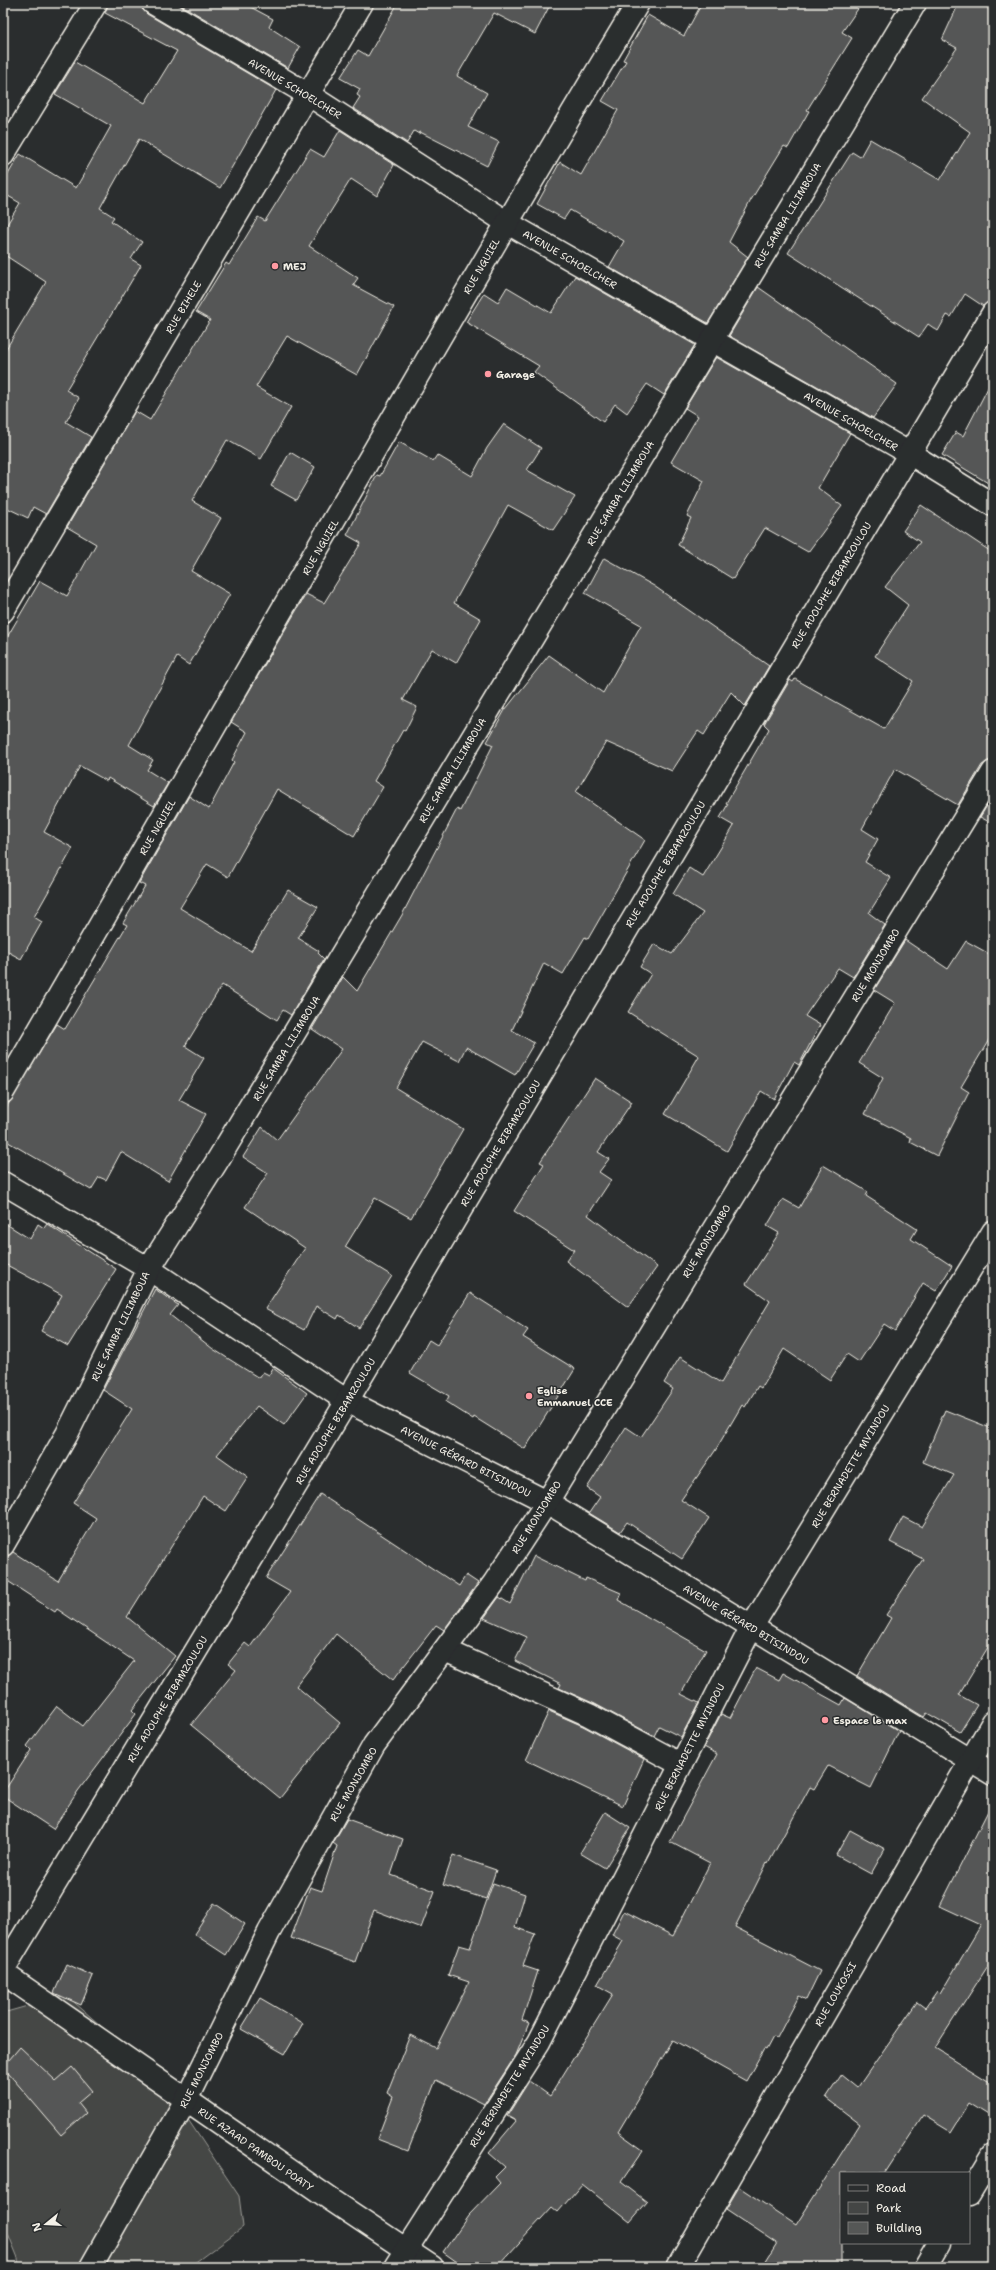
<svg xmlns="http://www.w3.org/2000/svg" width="996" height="2270" viewBox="0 0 996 2270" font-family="'Shantell Sans',sans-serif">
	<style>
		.green { fill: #444645; stroke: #9c9c96 }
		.building { fill: #555756; stroke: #f4f1e8 }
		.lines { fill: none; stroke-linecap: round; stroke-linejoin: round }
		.minor-casing { stroke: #f4f1e8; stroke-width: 25 }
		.minor { stroke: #2a2d2e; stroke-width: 22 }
		.poi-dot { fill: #ff9aa2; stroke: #2a2d2e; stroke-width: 1.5 }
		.labels { text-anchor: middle; stroke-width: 3; stroke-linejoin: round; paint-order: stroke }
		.street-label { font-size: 10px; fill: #f4f1e8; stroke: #2a2d2e }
		.poi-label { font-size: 10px; font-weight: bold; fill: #f4f1e8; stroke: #2a2d2e; text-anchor: start }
	</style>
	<rect width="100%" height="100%" fill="#2a2d2e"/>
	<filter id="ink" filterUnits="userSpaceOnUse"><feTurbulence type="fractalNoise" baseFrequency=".025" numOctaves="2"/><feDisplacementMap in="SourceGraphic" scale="8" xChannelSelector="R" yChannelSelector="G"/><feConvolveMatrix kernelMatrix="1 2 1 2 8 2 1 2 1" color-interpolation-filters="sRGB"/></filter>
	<g filter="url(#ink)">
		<!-- green -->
		<polygon class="green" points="66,1995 161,2079 239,2196 243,2227 189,2267 19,2267 18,2258 3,2221 3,2013"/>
		<!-- building -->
		<g class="building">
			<polygon points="108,3 141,3 142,9 147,14 276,90 220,188 139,139 100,208 114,217 111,221 142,242 131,259 141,265 66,390 79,398 66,422 91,437 46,514 33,507 28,518 3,506 3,354 46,282 3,254 3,231 20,203 3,193 3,183 20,154 76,188 111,126 55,94 75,62 145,103 177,51 105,13"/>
			<polygon points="178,3 243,3 273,19 269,27 300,47 288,68"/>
			<polygon points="398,3 551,3 535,34 494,13 457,76 487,93 468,127 499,142 487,166 420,132 419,134 414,131 407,143 353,108 360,97 357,95 360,89 340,78 358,50 368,56"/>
			<polygon points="702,3 862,3 842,32 852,38 807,110 809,111 788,148 784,146 751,200 729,242 748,257 708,323 609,267 624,241 570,210 564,219 537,204 560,162 581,175 618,110 602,101 626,61 623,60 648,15 684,36"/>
			<polygon points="959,3 993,3 993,301 983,306 965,294 951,317 947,315 938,331 928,324 919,337 788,253 852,152 860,157 870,139 940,180 970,132 922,98 957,48 942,40"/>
			<polygon points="340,130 394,165 377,196 351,179 309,246 358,278 353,285 394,307 357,375 287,336 256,387 291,407 261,459 227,440 192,501 221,518 191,571 230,594 189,665 177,657 129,745 153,760 147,770 168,783 154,806 108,778 107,781 80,766 44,832 73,848 34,917 42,922 21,959 3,949 3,644 40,581 67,596 96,544 67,527 135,411 150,420 210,320 196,312 226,263 229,265 258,217 265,221 310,149 324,157"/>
			<polygon points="575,276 695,345 664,395 647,384 627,413 615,404 603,422 534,372 539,366 466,322 484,293 498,302 507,287 551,313"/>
			<polygon points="758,287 897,384 873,418 729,336"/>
			<polygon points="716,357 850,433 818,488 842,506 808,552 765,528 733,579 678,545 691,518 687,516 704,481 671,462 698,416 685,408"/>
			<polygon points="993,378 993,486 942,455 956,432 963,436"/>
			<polygon points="504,424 541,448 527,470 575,497 553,530 508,505 454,603 481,619 456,663 432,649 403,700 417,707 405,731 403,730 374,781 383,787 354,836 277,789 228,877 207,864 180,908 251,951 288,890 318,907 298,938 319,951 318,953 324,959 291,1015 283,1010 277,1020 222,985 185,1046 204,1058 179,1100 206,1114 168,1181 121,1152 106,1180 99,1177 91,1190 3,1139 3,1113 57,1024 65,1029 127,925 123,923 145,886 139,883 189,796 209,809 234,762 232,760 247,732 231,722 306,594 324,603 361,543 347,535 377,475 380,476 399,442 433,461 437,455 472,476 487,448"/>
			<polygon points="290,452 315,467 296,500 271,486"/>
			<polygon points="921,505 993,553 993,760 982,765 958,805 895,769 862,829 878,839 865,862 891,878 869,913 885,925 853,977 838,968 805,1016 820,1025 799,1065 794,1062 774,1099 761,1091 727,1151 665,1114 699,1056 628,1012 651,974 640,967 654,944 672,954 703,913 673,894 689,868 703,877 734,826 720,818 728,804 726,803 769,729 764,724 790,680 793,682 795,679 884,729 913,681 875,656 908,605 885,587 920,542 903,531"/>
			<polygon points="604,558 654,586 769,666 745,706 731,692 704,735 698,731 672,771 606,742 576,792 645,840 588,939 585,937 563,974 544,963 512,1030 534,1043 515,1075 466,1047 459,1061 422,1042 396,1088 463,1129 411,1218 375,1198 345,1247 392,1276 359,1328 339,1315 337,1319 316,1306 304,1330 265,1309 305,1248 245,1207 268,1173 243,1157 262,1127 277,1140 342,1049 312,1029 343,977 357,991 402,915 457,809 460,811 493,745 487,742 505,710 549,655 603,693 641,625 585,593"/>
			<polygon points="993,796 993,824 980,817"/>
			<polygon points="905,940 948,969 966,941 993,956 993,1033 961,1087 969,1092 937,1156 910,1142 911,1138 865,1114 883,1078 859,1063 895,1003 874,990"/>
			<polygon points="595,1078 632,1102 598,1152 609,1159 599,1172 611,1180 588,1215 657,1267 628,1307 566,1261 574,1250 514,1211 544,1164 540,1162"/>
			<polygon points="823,1165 868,1192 866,1196 917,1229 911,1239 952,1266 936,1291 923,1283 895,1331 884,1324 859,1362 847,1354 830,1380 784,1349 761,1388 758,1386 745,1407 742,1405 715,1451 681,1500 709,1518 682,1559 627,1522 620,1532 589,1513 600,1497 587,1488 626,1427 641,1437 673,1389 664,1383 680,1357 721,1383 770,1301 746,1284 779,1233 767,1226 783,1199 799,1208"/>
			<polygon points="3,1222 30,1239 38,1224 44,1228 47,1224 116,1269 68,1346 41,1331 62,1295 3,1263"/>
			<polygon points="155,1289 178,1305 170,1315 213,1349 259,1378 263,1372 269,1375 273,1368 307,1393 284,1425 257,1406 217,1455 248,1477 226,1511 203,1496 127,1617 175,1656 132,1710 136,1714 78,1791 53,1829 3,1796 3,1793 31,1750 27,1746 57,1706 83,1726 134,1661 57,1609 55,1612 3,1578 3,1557 13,1552 58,1581 96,1518 73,1503 132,1409 103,1390"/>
			<polygon points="470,1293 528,1330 523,1337 575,1369 525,1449 474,1417 473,1419 446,1402 449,1396 410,1373 429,1340 437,1345"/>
			<polygon points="945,1410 993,1429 993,1639 959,1695 977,1705 960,1732 927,1713 924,1717 857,1676 891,1618 886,1615 923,1559 890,1542 903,1517 922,1527 954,1475 923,1462"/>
			<polygon points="320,1494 459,1586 466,1575 478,1583 444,1630 436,1625 393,1680 336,1634 296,1686 340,1723 280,1798 191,1725 236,1670 228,1664 245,1643 250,1647 290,1592 266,1578"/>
			<polygon points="534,1556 585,1581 586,1578 621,1593 618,1600 706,1650 681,1694 699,1703 681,1737 659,1726 654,1736 595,1704 559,1688 561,1684 515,1661 527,1637 484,1618 499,1597 510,1604"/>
			<polygon points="756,1668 779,1680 783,1673 841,1705 845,1698 899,1731 871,1788 828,1766 814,1789 810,1787 768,1864 767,1863 735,1927 820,1971 806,2000 799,1996 777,2038 773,2037 766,2050 764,2049 746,2081 673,2040 618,2132 643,2150 621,2182 647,2202 630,2222 582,2184 558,2212 552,2207 497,2267 464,2267 443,2252 468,2216 500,2183 495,2177 505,2167 489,2153 516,2121 507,2116 529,2081 550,2096 613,1994 597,1985 623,1941 612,1935 624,1911 673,1936 710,1863 670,1842 717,1754 704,1747 721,1714 730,1718"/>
			<polygon points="549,1711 583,1726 644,1759 623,1806 526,1760"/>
			<polygon points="993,1801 993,1958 935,2048 993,2084 993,2118 969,2103 951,2132 923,2115 885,2173 841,2173 841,2267 762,2267 777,2243 726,2209 739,2187 796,2225 860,2124 826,2098 842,2074 858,2087 917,2002 925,2008 937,1991 940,1994 981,1925 940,1906"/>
			<polygon points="605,1812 630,1828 605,1868 580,1853"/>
			<polygon points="347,1819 403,1839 391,1875 435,1891 421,1928 374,1910 355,1962 291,1938 310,1887 322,1891 337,1846 333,1843"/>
			<polygon points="850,1830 885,1849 871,1874 836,1855"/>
			<polygon points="453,1855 496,1870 486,1899 443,1885"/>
			<polygon points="493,1883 525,1894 515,1927 535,1934 523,1966 538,1971 522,2020 529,2023 516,2055 484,2104 436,2080 408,2151 377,2139 393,2097 387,2093 410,2035 436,2048 469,1982 448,1975 459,1945 470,1948"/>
			<polygon points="214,1903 245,1924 226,1955 194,1934"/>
			<polygon points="67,1964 93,1976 81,2005 54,1993"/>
			<polygon points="260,1998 303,2023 285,2054 241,2029"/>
			<polygon points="20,2047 56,2081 72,2067 92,2091 78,2103 86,2113 61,2135 3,2067"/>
		</g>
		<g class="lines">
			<!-- minor casing -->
			<g class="minor-casing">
				<g id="minor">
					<polyline points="153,3 309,95 506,222 909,453 993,505"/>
					<polyline points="3,155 96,3"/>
					<polyline points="3,611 362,3"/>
					<path d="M3 1092C215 729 421 363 638 3"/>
					<polyline points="3,1183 149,1269 347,1401 547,1502 993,1774"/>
					<polyline points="3,1545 67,1434 149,1269 216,1163 915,3"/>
					<polyline points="445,1650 589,1715 680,1764"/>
					<polyline points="3,1970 347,1401 993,313"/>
					<polyline points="3,1973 333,2201 432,2267"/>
					<polyline points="969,2195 993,2155"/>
					<polyline points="91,2267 186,2100 269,1932 374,1745 494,1583 547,1502 993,772"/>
					<polyline points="395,2267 539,2042 751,1628 993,1232"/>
					<polyline points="678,2267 993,1722"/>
					<polyline points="925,2267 939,2243"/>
				</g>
			</g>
			<!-- minor -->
			<use href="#minor" class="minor"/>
		</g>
	</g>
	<!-- markers -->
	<g class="poi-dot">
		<circle cx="275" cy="266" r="4"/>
		<circle cx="488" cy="374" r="4"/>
		<circle cx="529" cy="1396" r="4"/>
		<circle cx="825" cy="1720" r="4"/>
	</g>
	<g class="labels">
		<!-- street labels -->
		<g class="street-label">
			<text transform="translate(295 88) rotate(31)" y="4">AVENUE SCHOELCHER</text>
			<text transform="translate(787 215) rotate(-59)" y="4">RUE SAMBA LILIMBOUA</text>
			<text transform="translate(570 259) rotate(30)" y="4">AVENUE SCHOELCHER</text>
			<text transform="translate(481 266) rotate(-60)" y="4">RUE NGUIEL</text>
			<text transform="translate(183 307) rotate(-59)" y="4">RUE BIHELE</text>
			<text transform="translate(851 421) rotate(30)" y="4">AVENUE SCHOELCHER</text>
			<text transform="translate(620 493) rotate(-59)" y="4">RUE SAMBA LILIMBOUA</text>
			<text transform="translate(320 547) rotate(-60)" y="4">RUE NGUIEL</text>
			<text transform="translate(831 585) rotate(-59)" y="4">RUE ADOLPHE BIBAMZOULOU</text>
			<text transform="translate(452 770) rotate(-59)" y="4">RUE SAMBA LILIMBOUA</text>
			<text transform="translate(157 827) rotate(-60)" y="4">RUE NGUIEL</text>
			<text transform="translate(665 864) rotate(-59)" y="4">RUE ADOLPHE BIBAMZOULOU</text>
			<text transform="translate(875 965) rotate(-59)" y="4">RUE MONJOMBO</text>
			<text transform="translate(286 1048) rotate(-59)" y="4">RUE SAMBA LILIMBOUA</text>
			<text transform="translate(500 1143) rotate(-59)" y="4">RUE ADOLPHE BIBAMZOULOU</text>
			<text transform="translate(706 1241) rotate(-59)" y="4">RUE MONJOMBO</text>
			<text transform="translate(120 1326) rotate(-64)" y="4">RUE SAMBA LILIMBOUA</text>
			<text transform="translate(335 1421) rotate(-59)" y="4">RUE ADOLPHE BIBAMZOULOU</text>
			<text transform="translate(466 1461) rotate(27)" y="4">AVENUE GÉRARD BITSINDOU</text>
			<text transform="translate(850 1466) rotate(-59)" y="4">RUE BERNADETTE MVINDOU</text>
			<text transform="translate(536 1517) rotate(-58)" y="4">RUE MONJOMBO</text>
			<text transform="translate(746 1624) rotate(31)" y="4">AVENUE GÉRARD BITSINDOU</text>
			<text transform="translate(167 1699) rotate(-59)" y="4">RUE ADOLPHE BIBAMZOULOU</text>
			<text transform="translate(689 1747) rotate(-63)" y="4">RUE BERNADETTE MVINDOU</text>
			<text transform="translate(353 1784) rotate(-60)" y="4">RUE MONJOMBO</text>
			<text transform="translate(835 1994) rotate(-60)" y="4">RUE LOUKOSSI</text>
			<text transform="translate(201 2070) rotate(-63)" y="4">RUE MONJOMBO</text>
			<text transform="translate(509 2086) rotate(-58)" y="4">RUE BERNADETTE MVINDOU</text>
			<text transform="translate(256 2149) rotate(35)" y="4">RUE AZAAD PAMBOU POATY</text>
		</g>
		<!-- poi labels -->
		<g class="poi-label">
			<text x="283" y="270">MEJ</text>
			<text x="496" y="378">Garage</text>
			<text x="537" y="1394">Eglise<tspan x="537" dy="12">Emmanuel CCE</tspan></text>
			<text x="833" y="1724">Espace le max</text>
		</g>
	</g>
	<!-- margin -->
	<rect width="996" height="2270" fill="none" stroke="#2a2d2e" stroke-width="16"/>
	<rect x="8" y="8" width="980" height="2254" fill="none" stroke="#f4f1e8" stroke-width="1.5" filter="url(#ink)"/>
	<!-- legend -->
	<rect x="840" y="2172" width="130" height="72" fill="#2a2d2e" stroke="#7b7b78"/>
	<rect x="848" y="2185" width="20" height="6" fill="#2a2d2e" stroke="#7b7b78"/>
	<text x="876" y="2192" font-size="12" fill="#f4f1e8">Road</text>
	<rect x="848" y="2202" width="20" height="12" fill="#444645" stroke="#7b7b78"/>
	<text x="876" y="2212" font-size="12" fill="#f4f1e8">Park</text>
	<rect x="848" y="2222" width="20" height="12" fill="#555756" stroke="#7b7b78"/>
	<text x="876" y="2232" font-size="12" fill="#f4f1e8">Building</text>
	<!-- north arrow -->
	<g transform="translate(46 2224) rotate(252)" stroke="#2a2d2e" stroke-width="3" paint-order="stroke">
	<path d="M0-3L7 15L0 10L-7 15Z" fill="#f4f1e8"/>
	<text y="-6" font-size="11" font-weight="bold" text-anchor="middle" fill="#f4f1e8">N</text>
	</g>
</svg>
